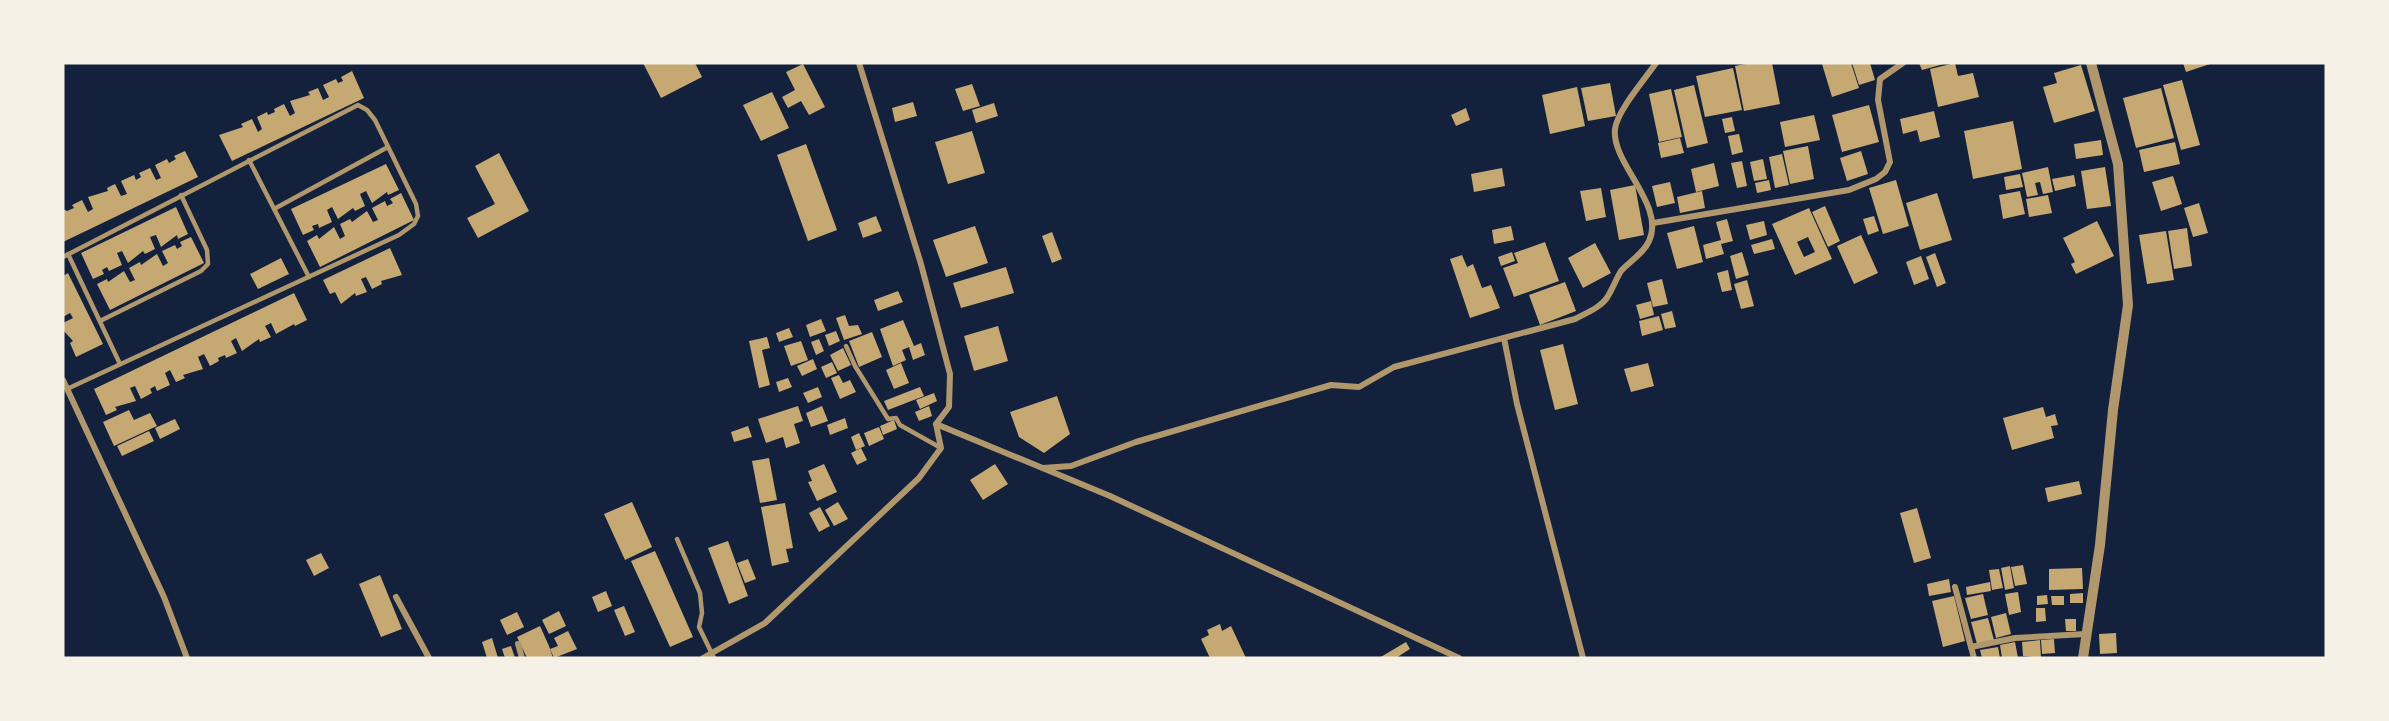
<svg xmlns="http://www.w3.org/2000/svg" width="2389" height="721" viewBox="0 0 2389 721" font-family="Cabin,sans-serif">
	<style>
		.building { fill: #c6a872; fill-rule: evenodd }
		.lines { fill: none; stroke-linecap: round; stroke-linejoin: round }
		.service { stroke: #b1986c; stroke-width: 4.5 }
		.minor { stroke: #b1986c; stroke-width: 6 }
		.tertiary { stroke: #b1986c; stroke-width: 10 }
	</style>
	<rect width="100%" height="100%" fill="#14213d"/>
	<!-- building -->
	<g class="building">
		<polygon points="643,63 695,63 702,77 661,98"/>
		<polygon points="1751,63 1772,63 1780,104 1744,111 1735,66"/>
		<polygon points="1826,63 1851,63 1859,88 1832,97 1822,64"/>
		<polygon points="1852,63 1870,63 1875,80 1859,85"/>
		<polygon points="1919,63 1944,63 1944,64 1922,70"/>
		<polygon points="1955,63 1958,76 1973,73 1979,97 1938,107 1930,69"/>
		<polygon points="2183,63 2213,63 2186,72"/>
		<polygon points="803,64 825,107 809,115 801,101 788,108 782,97 795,90 786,72"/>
		<polygon points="2081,65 2095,111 2054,123 2043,87 2057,83 2054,73"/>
		<polygon points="1733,68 1742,110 1705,117 1696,76"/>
		<polygon points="352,71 364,98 232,161 219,135 243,127 241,124 252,119 258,132 262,129 257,117 267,112 268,115 275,112 274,109 284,104 290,116 295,113 290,101 310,95 308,92 318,88 323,100 329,97 323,85 336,79 338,83 343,81 341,77"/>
		<polygon points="2182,80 2200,145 2181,150 2163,85"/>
		<polygon points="1610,83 1616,116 1588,121 1581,88"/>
		<polygon points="972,84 980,106 963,111 955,89"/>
		<polygon points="1694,85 1708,143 1687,148 1674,90"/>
		<polygon points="1577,87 1585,126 1550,134 1542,95"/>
		<polygon points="2161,88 2174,138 2136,148 2123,98"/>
		<polygon points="1671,89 1682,137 1659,142 1649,94"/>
		<polygon points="772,92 789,128 761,141 743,105"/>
		<polygon points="913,102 917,116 895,122 892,108"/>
		<polygon points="994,103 998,116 976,123 972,110"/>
		<polygon points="1869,105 1879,142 1842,152 1832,115"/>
		<polygon points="1466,108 1470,120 1456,126 1451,115"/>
		<polygon points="1934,111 1940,137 1920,142 1917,130 1903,134 1900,119"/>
		<polygon points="1814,115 1820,140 1785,147 1780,122"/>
		<polygon points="1732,117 1735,131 1725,133 1722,119"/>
		<polygon points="2013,121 2022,169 1973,179 1964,131"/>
		<polygon points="972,131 985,173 948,184 935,142"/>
		<polygon points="1739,134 1743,152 1732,155 1728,136"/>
		<polygon points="1680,138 1684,153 1661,158 1658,143"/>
		<polygon points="2101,140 2103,155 2076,159 2074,144"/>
		<polygon points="2175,142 2180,164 2144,172 2139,150"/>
		<polygon points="806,144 837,230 808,241 777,155"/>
		<polygon points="1808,146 1814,179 1790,184 1783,151"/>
		<polygon points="185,151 198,177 63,242 63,209 67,211 74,208 72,205 82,200 88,212 93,209 88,197 108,191 107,188 115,184 121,196 127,194 121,181 134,175 136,180 141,177 139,173 150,168 156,180 161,178 155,165 167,159 169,163 176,159 174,156"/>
		<polygon points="1861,151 1868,174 1847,181 1840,158"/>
		<polygon points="499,153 529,211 478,238 467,218 495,204 475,166"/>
		<polygon points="1782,154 1789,185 1775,188 1769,157"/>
		<polygon points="1763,159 1767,179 1754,181 1750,162"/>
		<polygon points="1742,161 1747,186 1737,188 1731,163"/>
		<polygon points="1714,163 1719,186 1696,192 1691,169"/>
		<polygon points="386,164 399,190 388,195 387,192 372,203 366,191 360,194 365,206 355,211 353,208 338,219 332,207 327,210 332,222 319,228 318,224 312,226 314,230 303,235 291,209"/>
		<polygon points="2048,167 2053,192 2043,194 2040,182 2035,183 2038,195 2027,197 2022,173"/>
		<polygon points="2105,167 2111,206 2087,209 2081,171"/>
		<polygon points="1502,168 1505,186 1474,192 1471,174"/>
		<polygon points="2020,174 2023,187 2006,190 2004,177"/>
		<polygon points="2074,175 2076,186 2055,191 2052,179"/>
		<polygon points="2173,176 2182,204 2161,211 2152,182"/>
		<polygon points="1769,180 1771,190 1757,193 1755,183"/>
		<polygon points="1896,180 1909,226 1883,234 1869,188"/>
		<polygon points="1670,182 1675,203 1657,207 1652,186"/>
		<polygon points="1635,185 1644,235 1619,240 1610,190"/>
		<polygon points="1601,188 1606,217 1586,221 1580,191"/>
		<polygon points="1702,191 1705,208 1680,213 1677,197"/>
		<polygon points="2020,191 2025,214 2003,219 1999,195"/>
		<polygon points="401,193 414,220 320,267 307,241 317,235 319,239 334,227 340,239 345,236 340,224 350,219 352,222 367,211 373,222 378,220 372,208 385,201 387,206 393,203 390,199"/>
		<polygon points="1937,193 1952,240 1920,250 1906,203"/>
		<polygon points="2048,195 2052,213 2029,217 2026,199"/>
		<polygon points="2199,203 2208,233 2193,237 2184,208"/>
		<polygon points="1825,206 1840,241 1828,247 1812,212"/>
		<polygon points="176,207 188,234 178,239 177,235 161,247 156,235 150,237 155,249 145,254 143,251 128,263 122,251 117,253 122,265 109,271 107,267 102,270 104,274 93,279 81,253"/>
		<path d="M1809 208 1832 259 1795 275 1772 224ZM1808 237 1815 252 1804 257 1797 242Z"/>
		<polygon points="876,216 882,231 863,238 858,223"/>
		<polygon points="1874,216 1879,231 1868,235 1863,219"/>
		<polygon points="1727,219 1733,241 1721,244 1724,254 1706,259 1703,245 1721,240 1716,222"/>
		<polygon points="1764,221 1767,235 1750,240 1746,225"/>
		<polygon points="2097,221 2114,256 2076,274 2071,264 2075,262 2063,238"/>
		<polygon points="975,226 988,263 946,277 933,240"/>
		<polygon points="1511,226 1514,240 1494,244 1492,230"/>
		<polygon points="1694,226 1703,262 1677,269 1667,233"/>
		<polygon points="2187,228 2192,266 2174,269 2168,231"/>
		<polygon points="2166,231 2174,280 2147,284 2139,235"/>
		<polygon points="1052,232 1062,259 1052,263 1042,236"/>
		<polygon points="1861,235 1878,273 1854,284 1837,246"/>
		<polygon points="191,237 204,263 110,310 97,284 107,279 108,282 124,271 130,282 135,280 129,268 140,262 141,265 157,254 163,266 168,263 162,251 175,245 177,249 182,246 180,242"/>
		<polygon points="1772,239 1775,249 1754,254 1751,245"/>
		<polygon points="1545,242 1559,281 1514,297 1503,268 1518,263 1514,253"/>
		<polygon points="1595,243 1611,273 1583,288 1568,258"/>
		<polygon points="390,248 402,275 381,281 382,284 372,289 366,277 361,279 367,292 356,296 355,293 341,304 335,292 330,294 323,280"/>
		<polygon points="1512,252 1515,261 1501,266 1498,257"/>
		<polygon points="1742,252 1749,275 1736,279 1730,256"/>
		<polygon points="1935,253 1946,283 1937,287 1926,257"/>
		<polygon points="1462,255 1467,267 1473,264 1482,288 1491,285 1500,308 1470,318 1450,259"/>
		<polygon points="1921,256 1929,279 1914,285 1906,262"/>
		<polygon points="281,258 289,274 258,289 250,274"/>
		<polygon points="1006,267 1014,293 961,308 953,283"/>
		<polygon points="1728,270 1732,290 1722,292 1717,273"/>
		<polygon points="68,273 103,344 76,357 70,343 73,341 63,330 63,323 73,318 70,313 63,317 63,276"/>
		<polygon points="1662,279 1668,304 1653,307 1647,283"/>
		<polygon points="1747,280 1754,306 1741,309 1734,284"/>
		<polygon points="1565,282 1576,311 1540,325 1529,295"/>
		<polygon points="898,291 903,302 878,311 874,300"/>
		<polygon points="294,293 307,320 295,326 294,324 276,334 271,323 265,326 271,337 260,342 259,339 242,351 236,338 231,341 237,353 226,358 225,355 218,358 219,361 210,366 204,354 198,357 203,369 183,375 185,378 176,382 170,370 165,373 170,385 157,391 155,386 150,389 152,393 141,399 135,386 130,388 136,401 115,407 117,410 106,415 94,389"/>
		<polygon points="1651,301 1654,315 1640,319 1636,305"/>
		<polygon points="1672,311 1676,327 1665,329 1661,314"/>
		<polygon points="845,315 849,326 858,325 862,334 844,340 836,318"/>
		<polygon points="1659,316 1663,330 1642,336 1639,321"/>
		<polygon points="821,319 826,331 810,337 806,325"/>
		<polygon points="903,320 914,346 921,343 925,355 913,360 909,347 902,350 906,360 893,366 880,329"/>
		<polygon points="998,326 1008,361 974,371 964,336"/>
		<polygon points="789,328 793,337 779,342 776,333"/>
		<polygon points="836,331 840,341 829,346 825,335"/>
		<polygon points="872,332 882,357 859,367 849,341"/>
		<polygon points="767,337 770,348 762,350 770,385 759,388 749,341"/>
		<polygon points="819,339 824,351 816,355 811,342"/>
		<polygon points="801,341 808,360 791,366 784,346"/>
		<polygon points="1563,344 1578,404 1555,410 1540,350"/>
		<polygon points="843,348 851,365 838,371 830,355"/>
		<polygon points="813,359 817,369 802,376 797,366"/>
		<polygon points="832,362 837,373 826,378 821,367"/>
		<polygon points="901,363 909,383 894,389 886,370"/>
		<polygon points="1648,363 1654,386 1631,392 1624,369"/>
		<polygon points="839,375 843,383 850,380 856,392 840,399 831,378"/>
		<polygon points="788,378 792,387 779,392 776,382"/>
		<polygon points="818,387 822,397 808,403 803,393"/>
		<polygon points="920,387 924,396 888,410 884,401"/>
		<polygon points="934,393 937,401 920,409 916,400"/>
		<polygon points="1057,396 1070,434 1044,453 1019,437 1010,412"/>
		<polygon points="798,406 803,421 794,424 800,443 786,448 783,437 766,443 758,419"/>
		<polygon points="822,406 828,421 811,427 806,413"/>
		<polygon points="929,406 932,416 919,421 915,412"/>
		<polygon points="2043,407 2046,417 2055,414 2058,425 2051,426 2054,438 2012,450 2003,418"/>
		<polygon points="129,410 134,420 150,413 157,426 114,446 103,422"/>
		<polygon points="845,418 848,428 830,435 827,425"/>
		<polygon points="175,419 180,429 160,439 155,428"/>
		<polygon points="894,420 897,429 883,435 880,426"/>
		<polygon points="748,426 752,437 734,442 731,432"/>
		<polygon points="879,427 884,439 869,446 864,433"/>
		<polygon points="149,431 154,441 122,456 117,446"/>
		<polygon points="859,433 865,446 856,450 851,437"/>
		<polygon points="861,448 867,460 857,465 851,453"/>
		<polygon points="769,458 777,500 760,503 752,461"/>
		<polygon points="824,464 837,492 817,501 808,482 812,481 808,471"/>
		<polygon points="995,464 1008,484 983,500 970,480"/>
		<polygon points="2079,481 2082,494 2048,502 2045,488"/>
		<polygon points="632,502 652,547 625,560 604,514"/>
		<polygon points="838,502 848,519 834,526 825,510"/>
		<polygon points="785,503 793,548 786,549 789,562 772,566 761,507"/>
		<polygon points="820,507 830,526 819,532 809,513"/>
		<polygon points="1917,508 1931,558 1914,563 1900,513"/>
		<polygon points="728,541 748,596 729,604 708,548"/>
		<polygon points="655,551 693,637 670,647 631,561"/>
		<polygon points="321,553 329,568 314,576 306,560"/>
		<polygon points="748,559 756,579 745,583 737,563"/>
		<polygon points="2023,565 2027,584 2015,586 2011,567"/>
		<polygon points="2010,566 2014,588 2005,590 2001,568"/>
		<polygon points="2082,568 2083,589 2049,590 2049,569"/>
		<polygon points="1999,569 2003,588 1992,590 1989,570"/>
		<polygon points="380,575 402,629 381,637 359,584"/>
		<polygon points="1949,579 1951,592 1929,596 1927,584"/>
		<polygon points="1990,582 1991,591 1967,595 1966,587"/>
		<polygon points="606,591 612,606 598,612 592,597"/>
		<polygon points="2018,592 2021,612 2009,615 2005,594"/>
		<polygon points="2083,593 2083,603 2070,603 2070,594"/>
		<polygon points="1983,594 1988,615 1971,619 1965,598"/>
		<polygon points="2047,595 2048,604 2037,605 2037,596"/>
		<polygon points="1954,596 1965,641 1943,647 1932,601"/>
		<polygon points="2051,596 2064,596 2064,605 2052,605"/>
		<polygon points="624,606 635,632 625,636 614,610"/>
		<polygon points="2036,608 2045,608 2046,621 2036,622"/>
		<polygon points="559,611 566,626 549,634 542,620"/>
		<polygon points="517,612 524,627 507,635 500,620"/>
		<polygon points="2006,613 2011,634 1996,638 1991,617"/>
		<polygon points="1988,618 1994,640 1977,644 1971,622"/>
		<polygon points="2065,619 2076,619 2076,631 2066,631"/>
		<polygon points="1220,624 1222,631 1231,626 1246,658 1210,658 1201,639 1209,635 1207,630"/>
		<polygon points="540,626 549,646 553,658 527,658 517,637"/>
		<polygon points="568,631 577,649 554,658 550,649 558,646 554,638"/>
		<polygon points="2116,633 2117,653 2100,654 2099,634"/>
		<polygon points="492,638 498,658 487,658 482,642"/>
		<polygon points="2054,639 2055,653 2042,654 2041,640"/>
		<polygon points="2040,640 2041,658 2023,656 2022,642"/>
		<polygon points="1406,642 1410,649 1396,658 1379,658"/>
		<polygon points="2015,642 2018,658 2002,658 2000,645"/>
		<polygon points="511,646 515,658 505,658 502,649"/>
		<polygon points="1998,647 2000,658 1982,658 1980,650"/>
	</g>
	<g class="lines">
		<!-- service -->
		<g class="service">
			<polyline points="249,160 309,277"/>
			<polyline points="274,209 388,147"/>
			<polyline points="68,254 120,364"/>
			<polyline points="63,257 358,105 367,110 375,120 416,204 418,216 414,224 399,235 67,389"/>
			<polyline points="100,321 201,271 208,264 207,250 181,195"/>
			<polyline points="846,346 855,366 888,419 896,418 900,425 941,448"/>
			<polyline points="677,539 700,593 702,613 699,627 714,658"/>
		</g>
		<!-- minor -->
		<g class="minor">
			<polyline points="1653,223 1849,190 1876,179 1885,172 1890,162 1878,100 1880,79 1903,63"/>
			<polyline points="1504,338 1517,404 1583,658"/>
			<polyline points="63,380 164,597 187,658"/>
			<polyline points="936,424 1110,496 1459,658"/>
			<path d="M1043 468 1071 466 1136 442 1331 385 1359 387 1394 367 1575 319C1586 313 1602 307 1608 296 1613 288 1616 279 1621 271 1630 261 1644 253 1649 241 1666 205 1611 163 1615 129 1617 111 1645 79 1656 63"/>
			<polyline points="1955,587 1971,647"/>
			<polyline points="396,597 429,658"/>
			<polyline points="518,644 522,658"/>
			<polyline points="703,658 765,623 919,478 941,448 936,424 949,407 950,374 921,264 859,63"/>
			<polyline points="1974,658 1971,647 2015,638 2085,634"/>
		</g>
		<!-- tertiary -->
		<polyline class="tertiary" points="2083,658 2100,545 2113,410 2128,305 2118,164 2091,63"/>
	</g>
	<!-- border -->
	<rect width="2389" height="721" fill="none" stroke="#f6f1e7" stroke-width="129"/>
</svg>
